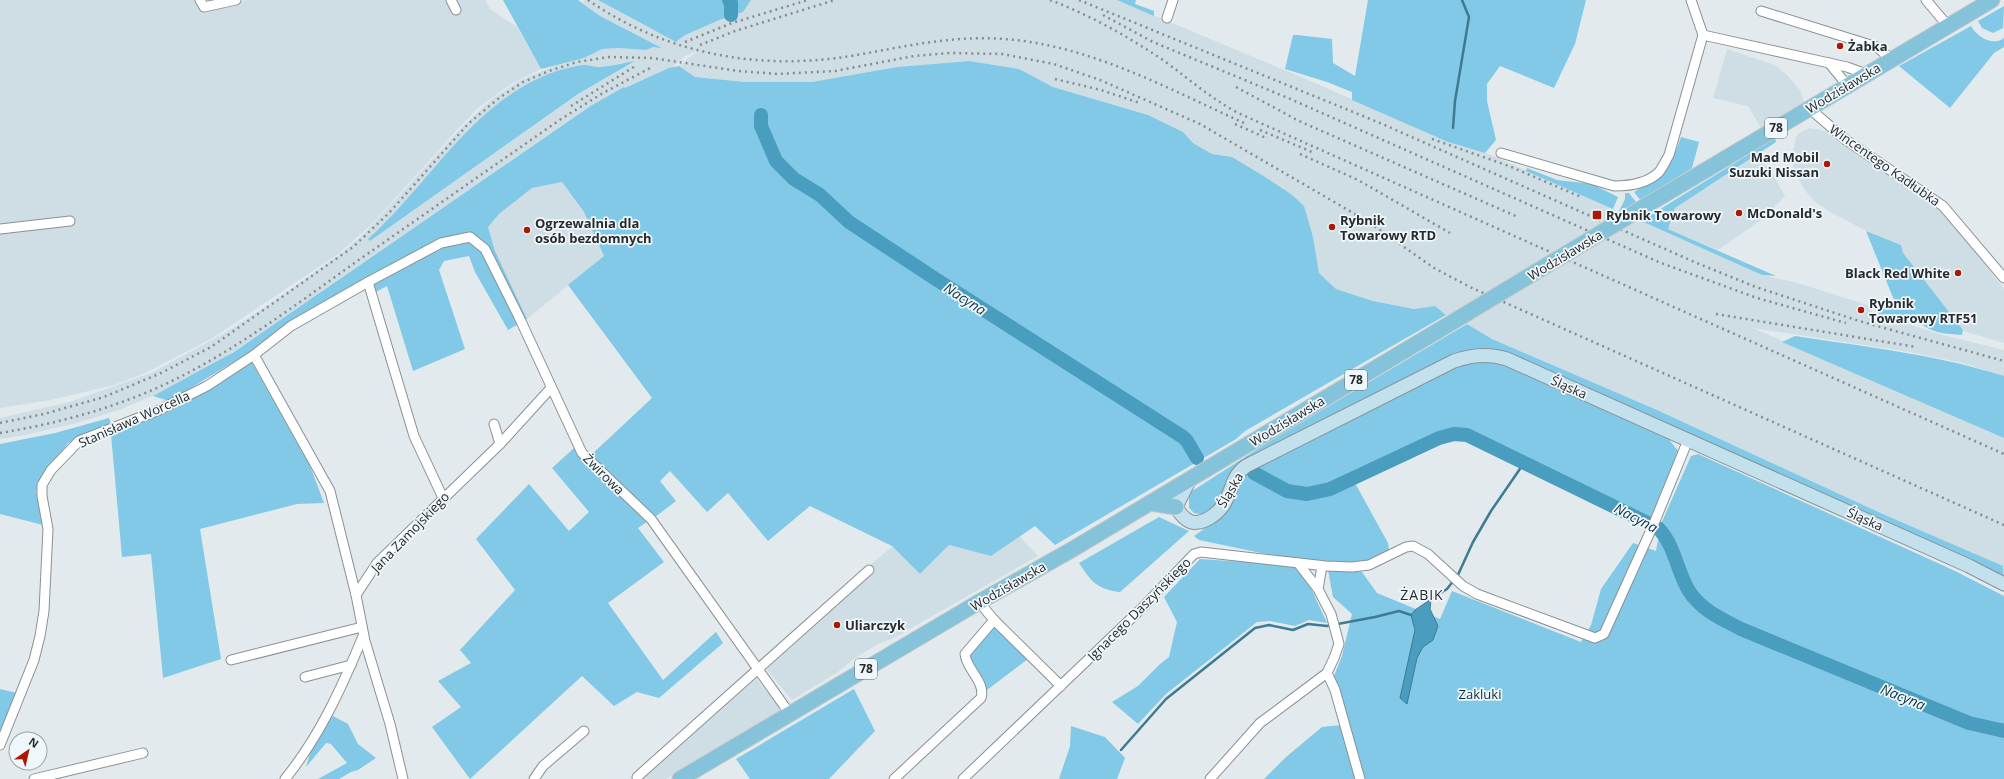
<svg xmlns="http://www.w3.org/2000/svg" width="2004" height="779" viewBox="0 0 2004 779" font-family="'Open Sans',sans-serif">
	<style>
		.built { fill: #cedee4; fill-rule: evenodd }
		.green { fill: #81c9e7 }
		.water { fill: #499dbf; stroke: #3f7a93 }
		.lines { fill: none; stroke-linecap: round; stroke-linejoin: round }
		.stream { stroke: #3f7a93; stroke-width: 2.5 }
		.river { stroke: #499dbf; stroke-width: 14 }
		.street-casing { stroke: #8a9194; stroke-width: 11 }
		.secondary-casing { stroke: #8a9194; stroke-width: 15 }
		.primary-casing { stroke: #c7c8c8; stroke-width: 17 }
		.street { stroke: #fff; stroke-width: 9 }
		.secondary { stroke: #c2e1ec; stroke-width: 13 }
		.primary { stroke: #85c3da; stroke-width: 15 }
		.rail { stroke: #878c8e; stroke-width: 2.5; stroke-dasharray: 2 4; stroke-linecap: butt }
		.primary-bridge-casing { stroke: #c7c8c8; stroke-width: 17; stroke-linecap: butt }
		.primary-bridge { stroke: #85c3da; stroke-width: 15 }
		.poi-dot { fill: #a91904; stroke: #eff7fb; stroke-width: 1.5 }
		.labels { text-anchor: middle; stroke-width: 3.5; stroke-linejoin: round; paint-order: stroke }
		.shield { fill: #eff7fb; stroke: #64686a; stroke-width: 1 }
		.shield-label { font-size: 12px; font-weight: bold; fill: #282a2c }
		.poi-label { font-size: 13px; font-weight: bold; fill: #282a2c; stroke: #eff7fb; text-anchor: start }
		.street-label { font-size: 13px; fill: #282a2c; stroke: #eff7fb }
		.park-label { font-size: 13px; fill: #062f3d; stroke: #eff7fb }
		.water-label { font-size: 14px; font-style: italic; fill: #0d3543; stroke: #eff7fb }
		.neighbourhood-label { font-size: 14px; letter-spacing: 1px; fill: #282a2c; stroke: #eff7fb }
	</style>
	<rect width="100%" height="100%" fill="#e2eaed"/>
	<!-- built -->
	<g class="built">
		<polygon points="0,0 197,0 211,10 235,6 245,0 485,0 491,10 517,27 541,69 511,84 479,107 455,132 373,223 338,254 211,339 145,373 114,385 51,400 0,408"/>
		<path d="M585 0H598L645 26 678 41 685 35 722 19 743 12 751 0H1117L1313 82 1448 142 1491 155 1762 275 1798 283 1873 307 1871 313 1943 335 2004 350V376L1963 363 1910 352 1753 328 2004 438V567L1885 515 1657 410 1492 339 1467 324 1446 315 1435 306 1414 309 1373 301 1336 289 1319 273 1313 237 1291 194 1262 175 1232 157 1212 154 1193 143 1183 132 1148 115 1053 87 1019 69 969 61 897 67 812 82H745L695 77 679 66 699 50 685 56 673 67 625 89 624 87 592 105 345 275 278 323 197 375 159 393 119 410 77 423 25 435 0 439V418L70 402 151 373 223 334 267 306 339 255 363 235 462 127 492 99 517 82 558 64 584 58 602 49 618 48 646 50 653 47H661L600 16 582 2ZM634 62 578 94 370 241 368 239 389 219 478 121 507 97 525 86 563 69 584 65 598 67Z"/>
		<polygon points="1727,49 1775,65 1787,75 1800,90 1804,102 1761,128 1748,106 1713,98"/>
		<polygon points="1810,128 1825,131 1928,200 1950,218 2004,289 2004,343 1966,332 1961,328 1902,253 1901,245 1877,236 1849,222 1830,212 1813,200 1804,189 1794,171 1792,158 1796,137 1799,133"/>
		<polygon points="1754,157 1770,169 1785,196 1764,218 1718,250 1668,229 1675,208"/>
		<polygon points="562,182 584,212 604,256 527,319 495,251 488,227 499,214 532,188"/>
		<polygon points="1019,536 1038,556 892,639 878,644 855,658 838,672 792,700 767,670 769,665 792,642 867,568 893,546 920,574 949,545 991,556"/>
		<polygon points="755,677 779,707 779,712 666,779 640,779"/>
	</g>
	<!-- green -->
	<g class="green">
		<polygon points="503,0 578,0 600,16 662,48 653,47 646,50 618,48 602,49 584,58 541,69"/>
		<polygon points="598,0 751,0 743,12 722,19 685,35 676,42"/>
		<polygon points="1117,0 1136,0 1135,4 1154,11 1154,16"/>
		<polygon points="1368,0 1586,0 1575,44 1554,88 1500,66 1487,84 1487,101 1496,140 1485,153 1448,142 1352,100 1352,92 1327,82 1285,69 1293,35 1297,35 1332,39 1333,63 1355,76"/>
		<polygon points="2004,6 2003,28 1993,33 1982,28 1978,21"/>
		<path d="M1971 26C1976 36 1993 47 2004 38V47L1994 53 1950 108 1899 66Z"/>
		<path d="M635 61 578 94 370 241 368 239C432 182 476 95 563 69 570 68 578 65 584 65 589 65 594 67 599 67 611 66 624 63 635 61Z"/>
		<polygon points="969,61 1019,69 1053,87 1148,115 1183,132 1193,143 1212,154 1232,157 1262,175 1291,194 1304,206 1313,237 1319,273 1336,289 1373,301 1414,309 1435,306 1446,315 1245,431 1236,439 1055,545 1035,526 991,556 949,545 920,574 892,546 810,506 768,541 728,493 707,512 670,471 660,481 676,501 655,517 590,456 652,398 568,285 604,256 584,212 562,182 532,188 499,214 488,227 495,251 527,319 508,330 475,272 469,256 444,261 439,270 465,349 413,371 387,286 374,293 366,279 293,319 272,337 247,354 169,401 153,396 234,352 592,105 624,87 625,88 669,68 679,66 695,77 745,82 812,82 897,67"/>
		<path d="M1681 137 1699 142 1692 168 1641 201 1634 192C1664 176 1670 169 1681 137Z"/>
		<polygon points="1775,138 1776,142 1770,146 1675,208 1668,229 1776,276 1762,275 1641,221"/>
		<polygon points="1527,168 1557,180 1592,184 1618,197 1613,209 1526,171"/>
		<polygon points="1625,193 1629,193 1636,202 1620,212 1619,211 1625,199"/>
		<path d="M1866 231 1901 245 1903 253 1963 330 1962 335C1946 334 1932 333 1920 323L1898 322 1881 317 1876 310 1894 300Z"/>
		<path d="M1467 324 1492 339 1657 410 1885 515 2003 566 2004 580 1495 353 1381 394 1234 468C1230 475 1230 482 1226 489 1221 500 1214 509 1204 515L1194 513 1189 508V493L1270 441Z"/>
		<path d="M1795 336C1867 347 1934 354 2004 376V438L1782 342Z"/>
		<polygon points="1487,360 1516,368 1667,437 1679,452 1650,520 1607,500 1607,506 1465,436 1450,437 1339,489 1325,493 1286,488 1287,487 1253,470 1435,376 1465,364"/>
		<polygon points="251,361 310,466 324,503 297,504 200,529 221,659 163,678 151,554 122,557 111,434 166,413 202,394"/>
		<polygon points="109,418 111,423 68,443 36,490 43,525 0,514 0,444 55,433"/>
		<polygon points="574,448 582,459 648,521 638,528 664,562 608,603 663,680 716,632 723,643 659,698 637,692 614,706 582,676 470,779 432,727 461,707 438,681 471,663 460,650 515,590 476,539 529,484 569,531 589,512 552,468"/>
		<polygon points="1698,454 1953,570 2004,596 2004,779 1264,779 1286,757 1322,727 1341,725 1348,720 1334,676 1342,656 1352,614 1333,597 1328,570 1362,572 1377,593 1440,619 1452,591 1581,642 1591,625 1601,589 1633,543 1656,551 1661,524 1691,456"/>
		<path d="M1246 474C1259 480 1282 494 1296 497 1316 501 1339 493 1355 483L1388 543 1389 550 1367 562H1345L1285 558 1199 540 1194 536 1211 524Z"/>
		<path d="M1159 517 1189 531 1120 592C1096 589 1091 581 1079 563Z"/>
		<polygon points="1200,559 1293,565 1309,584 1327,623 1309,620 1295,626 1270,621 1257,622 1166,694 1138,724 1112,702 1138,686 1159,665 1169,657 1177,622 1164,597"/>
		<polygon points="993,624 1028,659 987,690 967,659"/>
		<polygon points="0,689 17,693 0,731"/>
		<polygon points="854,689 875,731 829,779 750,779 736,759"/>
		<polygon points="333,716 348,724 358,744 376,758 358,770 351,772 339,779 318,779 347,763 331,744 326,743 306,767 313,743"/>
		<polygon points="1071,726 1105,737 1125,758 1117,779 1059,779 1070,746"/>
	</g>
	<!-- water -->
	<polygon class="water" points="1431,599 1430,609 1438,626 1433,640 1423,647 1417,658 1407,704 1400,698 1415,630 1411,615 1415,610"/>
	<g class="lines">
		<!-- stream -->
		<g class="stream">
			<polyline points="1453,128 1455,101 1469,17 1462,0"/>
			<polyline points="1457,577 1473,542 1491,511 1524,463"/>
			<polyline points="1431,599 1447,589 1454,580"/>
			<polyline points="1121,750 1166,699 1255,628 1269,625 1293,630 1308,624 1327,626 1375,617 1399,611 1411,615"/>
		</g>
		<!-- river -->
		<g class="river">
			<polyline points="729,0 731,3 731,15"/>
			<polyline points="761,115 761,126 776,161 794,179 820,195 849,222 934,278 1183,437 1187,441 1197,458"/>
			<path d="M1254 473 1287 491 1307 494 1330 489 1439 438 1454 434 1467 435 1658 528C1675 545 1677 572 1689 591 1701 610 1722 619 1741 629L1969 723 2004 731"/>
		</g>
		<!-- street casing -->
		<g class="street-casing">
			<g id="street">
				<polyline points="200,0 204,7 236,0"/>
				<polyline points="451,0 456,10"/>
				<polyline points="1691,0 1703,35 1847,67 1866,74"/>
				<polyline points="1926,0 1948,26"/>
				<polyline points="1761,11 1877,47 1891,59"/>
				<polyline points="1167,18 1173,0"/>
				<polyline points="1829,63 1847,85"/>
				<polyline points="1809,108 1846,140 1943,206 2004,278"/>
				<path d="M1501 153 1614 186C1629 186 1648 183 1659 172 1663 167 1666 160 1669 155L1703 35"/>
				<polyline points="0,229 70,221"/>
				<polyline points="368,282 414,436 443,498"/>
				<polyline points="254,355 330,491 356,595"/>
				<polyline points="494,424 500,444"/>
				<polyline points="1318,589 1322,566"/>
				<polyline points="979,602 994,620 1061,686"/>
				<polyline points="231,660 362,627"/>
				<polyline points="1327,673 1335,690 1360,779"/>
				<polyline points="305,677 351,665"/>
				<polyline points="0,745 34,660 40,636 44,611 48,529 42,496 42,485 51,470 79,441 159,410 207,386 254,355 291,326 368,282 441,243 470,237 485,249 519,317 582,453 651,519 790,714"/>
				<polyline points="637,777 869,570"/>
				<polyline points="34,779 143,753"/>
				<path d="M285 779C320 736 342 687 363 636"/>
				<polyline points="403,779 390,724 365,641 356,595 377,563 500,444 551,388"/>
				<polyline points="534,779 543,766 584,731"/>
				<path d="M894 779 981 698C986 682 966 669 965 654L994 620"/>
				<polyline points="963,779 1141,609 1194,554 1201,552 1326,566 1352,567 1369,565 1406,547 1413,546 1428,554 1463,586 1477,594 1587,635 1595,638 1604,634 1655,521 1688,440"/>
				<polyline points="1210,779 1260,723 1327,673 1334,658 1339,644 1331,614 1318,589 1298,563"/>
			</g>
		</g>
		<!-- secondary casing -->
		<g class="secondary-casing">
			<g id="secondary">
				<path d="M1171 499C1175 506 1180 515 1186 519 1199 530 1221 512 1226 500 1233 487 1233 475 1246 466L1454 361C1471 355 1489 353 1507 359L1969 566 2004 584"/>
				<polyline points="1176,507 1190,479"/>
			</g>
		</g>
		<!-- primary casing -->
		<g class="primary-casing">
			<g id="primary">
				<polyline points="1647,205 1992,0"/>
				<polyline points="1150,503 1176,507"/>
				<polyline points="680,779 979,602 1073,549 1446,326"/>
			</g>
		</g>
		<!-- street -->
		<use href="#street" class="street"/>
		<!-- secondary -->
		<use href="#secondary" class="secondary"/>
		<!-- primary -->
		<use href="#primary" class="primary"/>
		<!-- rail -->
		<g class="rail">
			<path d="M588 0C666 54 758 71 851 56 903 47 951 35 1004 39 1089 45 1167 88 1244 123"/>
			<path d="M1050 0C1090 15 1127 36 1163 60 1189 79 1209 97 1238 113L2004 454"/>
			<polyline points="1079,0 1380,123 1699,264 1756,287 1859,321 2004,361"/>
			<polyline points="1103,15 1153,42 1288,98 1661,263 1757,298 1846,323"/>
			<polyline points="685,42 732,23 808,0"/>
			<polyline points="700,45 735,31 835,0"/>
			<polyline points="1055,79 1101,90 1140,103"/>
			<polyline points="1236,87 1299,121 1518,217"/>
			<polyline points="571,106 637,65"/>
			<polyline points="1235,124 1266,138"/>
			<polyline points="1260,130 1312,152"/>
			<polyline points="1432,139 1509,166 1581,197"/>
			<polyline points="1300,154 1358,180 1450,233"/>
			<polyline points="1716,314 1916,347"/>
			<polyline points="0,423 44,414 104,397 161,373 211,347 353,247 389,213 468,124 499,98 523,82 549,71 577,62 609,57 652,58 738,71 778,74 835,71 914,56 949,53 1002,54 1054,64 1100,80 1200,124 1367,221 1434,268 1470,287 2004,525"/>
			<path d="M0 433C60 423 119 407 174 380 241 347 302 300 363 257 429 211 495 165 561 119L603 93 652 67"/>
		</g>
		<!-- primary-bridge casing -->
		<g class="primary-bridge-casing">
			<polyline id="primary-bridge" points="1446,326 1647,205"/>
		</g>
		<!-- primary-bridge -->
		<use href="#primary-bridge" class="primary-bridge"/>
	</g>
	<!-- markers -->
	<g class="poi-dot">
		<circle cx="1840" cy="46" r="4"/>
		<circle cx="1827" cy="164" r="4"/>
		<circle cx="1739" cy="213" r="4"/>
		<rect x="1592" y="210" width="10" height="10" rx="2"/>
		<circle cx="1332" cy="227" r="4"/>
		<circle cx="527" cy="230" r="4"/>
		<circle cx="1958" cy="273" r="4"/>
		<circle cx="1861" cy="310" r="4"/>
		<circle cx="837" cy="625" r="4"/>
	</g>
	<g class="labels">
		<!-- shield labels -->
		<g class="shield">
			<rect x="1765" y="118" width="22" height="20" rx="3"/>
			<rect x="1345" y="370" width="22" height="20" rx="3"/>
			<rect x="855" y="659" width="22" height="20" rx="3"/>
		</g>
		<g class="shield-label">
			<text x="1776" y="132">78</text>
			<text x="1356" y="384">78</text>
			<text x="866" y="673">78</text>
		</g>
		<!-- poi labels -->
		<g class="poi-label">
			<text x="1848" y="51">Żabka</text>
			<text x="1819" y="162" text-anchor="end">Mad Mobil<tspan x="1819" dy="15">Suzuki Nissan</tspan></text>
			<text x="1747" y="218">McDonald's</text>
			<text x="1606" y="220">Rybnik Towarowy</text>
			<text x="1340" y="225">Rybnik<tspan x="1340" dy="15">Towarowy RTD</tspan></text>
			<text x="535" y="228">Ogrzewalnia dla<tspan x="535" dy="15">osób bezdomnych</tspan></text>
			<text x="1950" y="278" text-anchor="end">Black Red White</text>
			<text x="1869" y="308">Rybnik<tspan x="1869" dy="15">Towarowy RTF51</tspan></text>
			<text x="845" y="630">Uliarczyk</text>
		</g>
		<!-- street labels -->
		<g class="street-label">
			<text transform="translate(1843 88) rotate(-31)" y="5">Wodzisławska</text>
			<text transform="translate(1885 165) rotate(35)" y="5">Wincentego Kadłubka</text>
			<text transform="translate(1565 255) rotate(-31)" y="5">Wodzisławska</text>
			<text transform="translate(1569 387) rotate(24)" y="5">Śląska</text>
			<text transform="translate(134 419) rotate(-24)" y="5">Stanisława Worcella</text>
			<text transform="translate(1287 421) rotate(-31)" y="5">Wodzisławska</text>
			<text transform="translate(604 474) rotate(45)" y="5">Żwirowa</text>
			<text transform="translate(1230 490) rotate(-60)" y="5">Śląska</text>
			<text transform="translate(1865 519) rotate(24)" y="5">Śląska</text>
			<text transform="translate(410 532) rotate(-46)" y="5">Jana Zamojskiego</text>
			<text transform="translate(1008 586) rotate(-30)" y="5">Wodzisławska</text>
			<text transform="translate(1139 609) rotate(-45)" y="5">Ignacego Daszyńskiego</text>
		</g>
		<!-- park labels -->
		<g class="park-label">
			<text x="1480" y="699">Zakluki</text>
		</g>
		<!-- water labels -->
		<g class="water-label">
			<text transform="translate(965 299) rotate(33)" y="5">Nacyna</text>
			<text transform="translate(1636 518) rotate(28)" y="5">Nacyna</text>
			<text transform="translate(1903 697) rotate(22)" y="5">Nacyna</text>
		</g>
		<!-- neighbourhood labels -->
		<g class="neighbourhood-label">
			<text x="1422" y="600">ŻABIK</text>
		</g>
	</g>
	<!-- north arrow -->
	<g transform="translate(28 751) rotate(34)"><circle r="19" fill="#eff7fb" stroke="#9fa5a8"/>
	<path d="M0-3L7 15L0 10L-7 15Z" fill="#a91904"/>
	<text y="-6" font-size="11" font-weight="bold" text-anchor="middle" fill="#282a2c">N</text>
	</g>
</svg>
